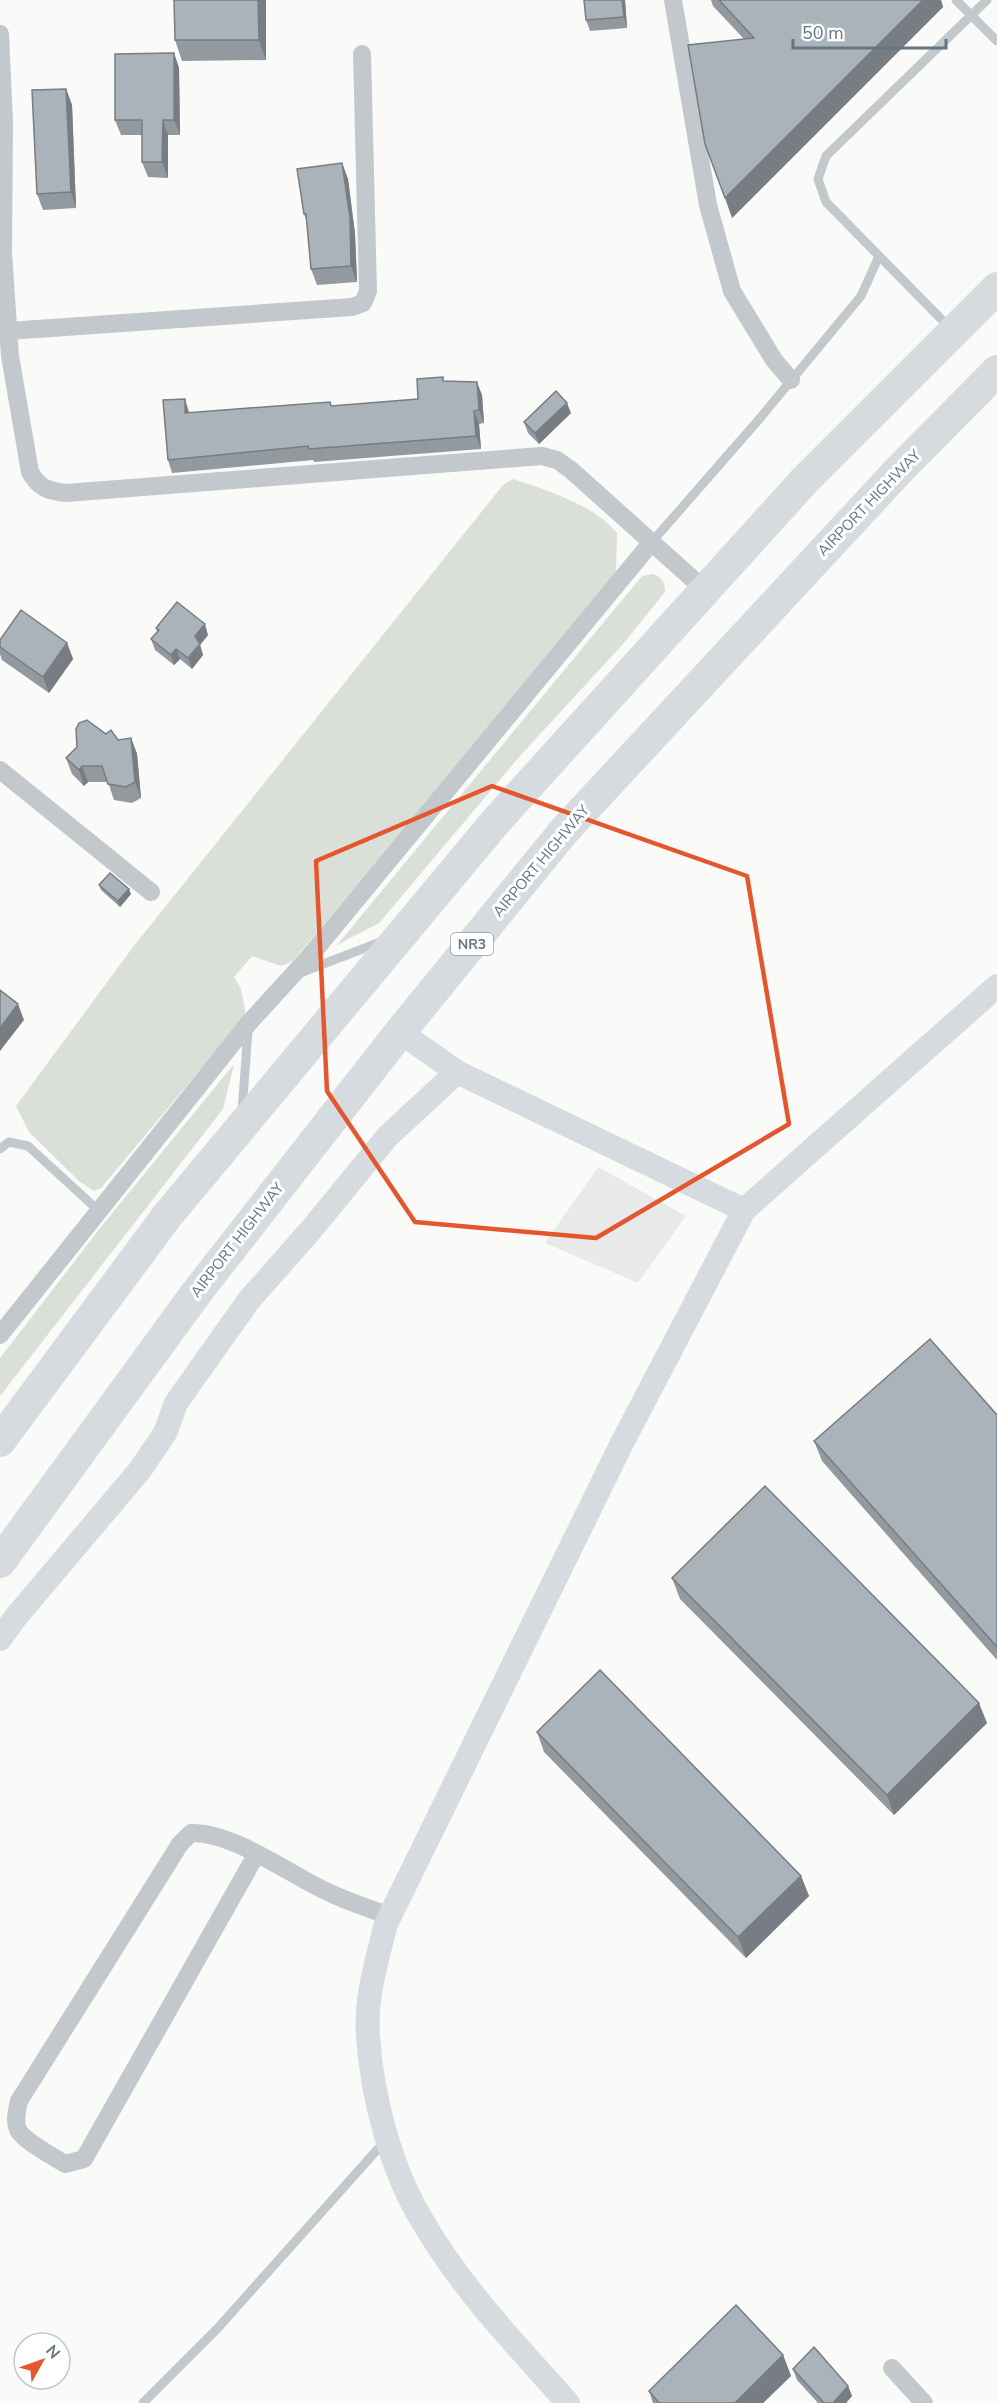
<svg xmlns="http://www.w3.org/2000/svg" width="997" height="2403" viewBox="0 0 997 2403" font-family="'Nunito Sans',sans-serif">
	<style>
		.built { fill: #e8e9e9 }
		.green { fill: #dadfd7 }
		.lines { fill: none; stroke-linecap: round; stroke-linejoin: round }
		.lane { stroke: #c3c8cc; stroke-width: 9 }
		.street { stroke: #c3c8cc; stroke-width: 18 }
		.secondary { stroke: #d6dbdf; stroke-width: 24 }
		.highway { stroke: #d6dbdf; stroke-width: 32 }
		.wall { fill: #929a9f }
		.shaded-wall { fill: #777d82 }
		.building { fill: #aab3b9; stroke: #777d82; stroke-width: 1.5 }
		.marked { fill: none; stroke: #e4572e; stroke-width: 4.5; stroke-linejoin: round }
		.labels { text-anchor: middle; stroke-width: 6; stroke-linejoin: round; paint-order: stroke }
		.shield { fill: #fff; stroke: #939fa8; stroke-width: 1.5 }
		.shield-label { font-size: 14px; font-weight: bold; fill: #657683 }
		.street-label { font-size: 15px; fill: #657683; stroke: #fff }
	</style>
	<rect width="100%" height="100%" fill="#fafaf8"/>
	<!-- built -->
	<polygon class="built" points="598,1167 686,1216 638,1283 545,1243"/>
	<!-- green -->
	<g class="green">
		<path d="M513 479C548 491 593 504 617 533L616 574 293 961 281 966 252 956 234 977 241 989 246 1015 101 1188 94 1191 80 1182 29 1132 16 1106 133 947 503 485Z"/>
		<path d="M653 574C663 578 665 582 665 592L623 644 519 757 379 923 337 945 642 576Z"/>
		<polygon points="234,1064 223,1109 0,1396 0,1358 101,1227"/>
	</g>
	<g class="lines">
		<!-- lane -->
		<g class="lane">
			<polyline points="956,0 997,41"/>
			<polyline points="951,329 826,202 818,179 826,156 987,0"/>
			<polyline points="651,543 761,417 861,296 879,256"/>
			<polyline points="300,973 383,941"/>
			<polyline points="242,1112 248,1030"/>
			<polyline points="0,1149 9,1142 28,1146 99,1211"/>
			<polyline points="143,2403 217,2329 385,2141"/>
		</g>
		<!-- street -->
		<g class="street">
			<polyline points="673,0 708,205 732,291 774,360 791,380"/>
			<path d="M0 34 4 121 3 253 10 356 30 472C39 488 48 491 66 493L542 456 557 460 571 470 705 590"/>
			<polyline points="8,331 352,307 363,303 368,291 362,54"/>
			<polyline points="0,770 151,892"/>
			<polyline points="0,1335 248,1024 309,957 651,543"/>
			<path d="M256 1855 84 2159 65 2164C54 2157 24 2141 18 2130 14 2121 17 2110 19 2101L180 1844 191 1833C234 1832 290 1875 330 1893 349 1902 370 1909 390 1916"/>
			<polyline points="892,2368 924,2403"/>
		</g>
		<!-- secondary -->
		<g class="secondary">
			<polyline points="400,1032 457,1072 744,1210"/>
			<polyline points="0,1639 15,1618 140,1470 165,1433 176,1403 249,1300 310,1231 388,1136 457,1072"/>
			<path d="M568 2403C517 2346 462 2289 423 2222 391 2170 372 2097 368 2036 365 1998 377 1960 386 1924L622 1443 744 1210 997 986"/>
		</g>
		<!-- highway -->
		<g class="highway">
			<polyline points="0,1441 167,1216 497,820 805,480 997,288"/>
			<polyline points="0,1562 197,1292 400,1032 564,831 900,469 997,371"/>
		</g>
	</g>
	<!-- wall -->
	<g class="wall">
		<polygon points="266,0 266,60 182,61 175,40"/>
		<polygon points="625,0 627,28 590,31 586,20"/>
		<polygon points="711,0 941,0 943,7 732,218 744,39 713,6"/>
		<polygon points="174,53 179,68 180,135 168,135 168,178 148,177 142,162 142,135 121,135 115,120"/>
		<polygon points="66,89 72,105 76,208 43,210 37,194"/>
		<polygon points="342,163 348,179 355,234 357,282 317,285 311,269 307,222 304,214"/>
		<polygon points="444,381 482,395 484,423 479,424 481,449 314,462 313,460 172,473 168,460 189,413 332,406 418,399"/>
		<polygon points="571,413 539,444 528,433 524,422"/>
		<polygon points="156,628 208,635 200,645 203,655 192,669 180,659 174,665 155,650 151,639 157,632"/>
		<polygon points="0,640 67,643 73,659 49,693 2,660 0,654"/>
		<polygon points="106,734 118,740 131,738 137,754 141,798 132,803 114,800 108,782 88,782 84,786 72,774 66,758"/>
		<polygon points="99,885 131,894 120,907 101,890"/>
		<polygon points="997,1415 997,1660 822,1461 814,1441"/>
		<polygon points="672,1578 987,1723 894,1815 680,1599"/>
		<polygon points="537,1732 801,1876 809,1896 746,1958 544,1752"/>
		<polygon points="783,2355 791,2376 763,2403 653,2403 649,2391"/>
		<polygon points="793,2369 848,2386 852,2396 846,2403 818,2403 797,2380"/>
	</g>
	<!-- shaded-wall -->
	<g class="shaded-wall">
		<polygon points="258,0 266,0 266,60 259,40"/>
		<polygon points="622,0 625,0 627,28 624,17"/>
		<polygon points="923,0 941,0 943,7 732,218 725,198"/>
		<polygon points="174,53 179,68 180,135 174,120"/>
		<polygon points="66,89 72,105 76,208 71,192"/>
		<polygon points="163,120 168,135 168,178 162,162"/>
		<polygon points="342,163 348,179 355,234 357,282 351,266"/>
		<polygon points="477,382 482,395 484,423 479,410"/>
		<polygon points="185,399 189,412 190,427 185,413"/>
		<polygon points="567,403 571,413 539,444 535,433"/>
		<polygon points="474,411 479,424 481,449 476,436"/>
		<polygon points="205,624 208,635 200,645 203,655 192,669 188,658 195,636"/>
		<polygon points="67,643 73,659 49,693 43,677"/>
		<polygon points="176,649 180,659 174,665 171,655"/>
		<polygon points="131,738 137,754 141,798 135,782"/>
		<polygon points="82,766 88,782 84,786 79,770"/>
		<polygon points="129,889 131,894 120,907 118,901"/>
		<polygon points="18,1004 24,1020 0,1051 0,1028"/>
		<polygon points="979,1703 987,1723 894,1815 887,1795"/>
		<polygon points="801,1876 809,1896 746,1958 738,1937"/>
		<polygon points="783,2355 791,2376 763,2403 735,2403"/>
		<polygon points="848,2386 852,2396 846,2403 833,2403"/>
	</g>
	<!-- building -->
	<g class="building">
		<polygon points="174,0 258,0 259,40 175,40"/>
		<polygon points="584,0 622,0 624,17 586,20"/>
		<polygon points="719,0 923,0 725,198 705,144 688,45 754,38"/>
		<polygon points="174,53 174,120 163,120 162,162 142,162 142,120 115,120 115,54"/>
		<polygon points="66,89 71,192 37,194 32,90"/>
		<polygon points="342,163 350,218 351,266 311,269 306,214 304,214 297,169"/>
		<polygon points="443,377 443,381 477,382 479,410 474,411 476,436 309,449 308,446 168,460 163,400 185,399 185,413 330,402 331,406 418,399 417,379"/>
		<polygon points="556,391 567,403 535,433 524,422"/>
		<polygon points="177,602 205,624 195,636 200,644 188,658 176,649 171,655 151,639 159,630 156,628"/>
		<polygon points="21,610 67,643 43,677 0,647 0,640"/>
		<polygon points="87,720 106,734 111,730 118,740 131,738 135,782 126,787 108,784 102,766 82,766 79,770 66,758 77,747 76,729 79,723"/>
		<polygon points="110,873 129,889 118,901 99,885"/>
		<polygon points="0,990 18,1004 0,1028"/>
		<polygon points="930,1339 997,1415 997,1647 814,1441"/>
		<polygon points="765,1486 979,1703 887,1795 672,1578"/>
		<polygon points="600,1670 801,1876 738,1937 537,1732"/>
		<polygon points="736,2305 783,2355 735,2403 659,2403 649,2391"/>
		<polygon points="814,2347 848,2386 833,2403 824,2403 793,2369"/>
	</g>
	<!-- marked area -->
	<path class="marked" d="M492 786 747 876 789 1124 596 1238 415 1222 327 1091 316 861Z"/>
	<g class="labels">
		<!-- shield labels -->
		<rect class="shield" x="451" y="933" width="42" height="22" rx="4.5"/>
		<g class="shield-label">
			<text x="472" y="949">NR3</text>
		</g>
		<!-- street labels -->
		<g class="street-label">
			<text transform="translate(869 503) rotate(-46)" y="5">AIRPORT HIGHWAY</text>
			<text transform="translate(541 861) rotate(-50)" y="5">AIRPORT HIGHWAY</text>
			<text transform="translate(237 1240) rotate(-52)" y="5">AIRPORT HIGHWAY</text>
		</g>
	</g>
	<!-- north arrow -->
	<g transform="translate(42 2361) rotate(50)"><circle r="28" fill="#ffffff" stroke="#c1c8cd" stroke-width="1.5"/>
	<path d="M0-4.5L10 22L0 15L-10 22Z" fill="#e4572e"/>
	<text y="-9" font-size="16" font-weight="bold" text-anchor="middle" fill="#657683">N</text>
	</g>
	<!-- scale -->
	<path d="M793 39v9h153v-9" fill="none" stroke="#657683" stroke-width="3"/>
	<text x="802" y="39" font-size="18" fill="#657683" stroke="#ffffff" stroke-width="4.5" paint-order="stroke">50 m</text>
</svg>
